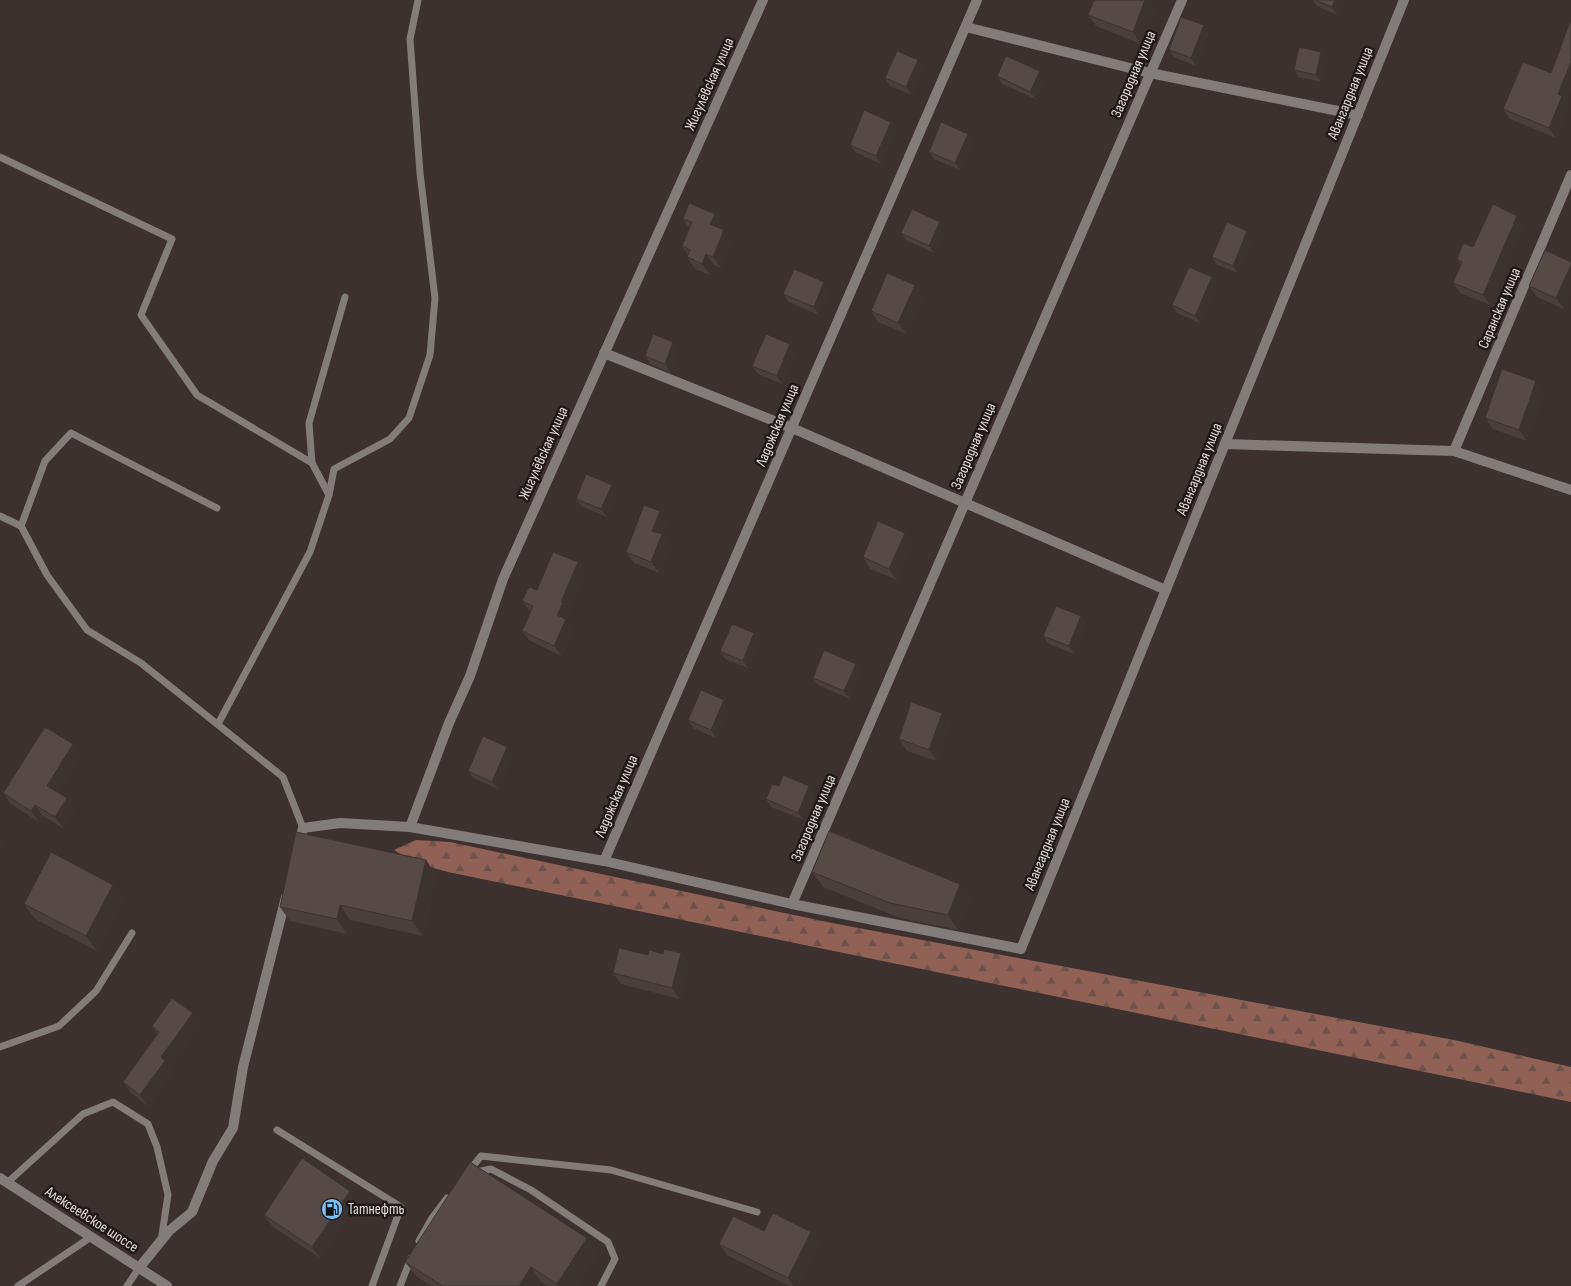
<svg xmlns="http://www.w3.org/2000/svg" width="1571" height="1286" viewBox="0 0 1571 1286" font-family="'Sofia Sans Condensed',sans-serif">
	<style>
		.forest { fill: url(#forest-firs) }
		.lines { fill: none; stroke-linecap: round; stroke-linejoin: round }
		.service { stroke: #827c7a; stroke-width: 7 }
		.minor { stroke: #827c7a; stroke-width: 10 }
		.tertiary { stroke: #827c7a; stroke-width: 10 }
		.wall { fill: #4a3f3c }
		.shaded-wall { fill: #3c3331 }
		.building { fill: #564946; stroke: #3c3331 }
		.labels { text-anchor: middle; stroke-width: 5; stroke-linejoin: round; paint-order: stroke }
		.street-label { font-size: 15px; fill: #e3dbd9; stroke: #1f1a19 }
		.poi-label { font-size: 15px; fill: #e3dbd9; stroke: #1f1a19; text-anchor: start }
	</style>
	<defs>
		<pattern id="forest-firs" width="22" height="20" patternUnits="userSpaceOnUse" patternTransform="scale(1.25)"><rect width="22" height="20" fill="#926155"/><path d="M5 1l3.5 6h-7zM16 11l3.5 6h-7z" fill="#6b524b"/></pattern>
	</defs>
	<rect width="100%" height="100%" fill="#3c312e"/>
	<!-- forest -->
	<polygon class="forest" points="416,840 450,842 832,923 1454,1040 1571,1067 1571,1102 448,872 415,863 394,850"/>
	<g class="lines">
		<!-- service -->
		<g class="service">
			<polyline points="0,157 172,239 141,315 197,395 312,463"/>
			<polyline points="329,495 334,469 390,439 409,418 430,355 435,298 420,173 410,39 418,0"/>
			<polyline points="217,508 71,433 45,461 21,526 47,575 87,630 141,663 283,777 303,828"/>
			<polyline points="0,516 21,526"/>
			<polyline points="218,724 310,552 329,495 312,463 309,423 345,297"/>
			<polyline points="0,1047 59,1026 96,991 132,933"/>
			<polyline points="277,1130 401,1207 372,1286"/>
			<polyline points="469,1171 481,1156 611,1170 757,1212"/>
			<polyline points="476,1172 491,1169 531,1190 608,1242 615,1259 601,1286"/>
			<polyline points="8,1182 83,1114 113,1102 148,1124 157,1147 168,1195 161,1241"/>
			<polyline points="419,1241 432,1218 447,1198"/>
			<polyline points="18,1286 91,1237"/>
			<polyline points="127,1286 139,1268"/>
			<polyline points="400,1286 411,1258"/>
		</g>
		<!-- minor -->
		<g class="minor">
			<polyline points="966,27 1150,73 1358,115"/>
			<polyline points="604,353 792,428 1166,590"/>
			<polyline points="1225,444 1454,451 1571,490"/>
			<polyline points="1454,451 1571,175"/>
			<polyline points="410,827 604,861 792,904 1021,949 1404,0"/>
			<polyline points="299,844 303,828 340,823 410,827 449,723 470,676 503,579 763,0"/>
			<polyline points="604,861 977,0"/>
			<polyline points="792,904 1182,0"/>
			<polyline points="139,1268 169,1231 192,1212 213,1161 233,1128 243,1067 286,897"/>
		</g>
		<!-- tertiary -->
		<polyline class="tertiary" points="0,1178 167,1286"/>
	</g>
	<!-- wall -->
	<g class="wall">
		<polygon points="1313,0 1343,0 1337,15 1317,6"/>
		<polygon points="1155,8 1141,44 1096,26 1088,15"/>
		<polygon points="1571,19 1571,89 1566,101 1569,106 1556,138 1510,119 1503,109 1551,73"/>
		<polygon points="1209,32 1196,66 1174,57 1169,50"/>
		<polygon points="1321,52 1326,60 1321,82 1299,77 1294,70"/>
		<polygon points="924,68 912,95 890,86 885,78"/>
		<polygon points="997,76 1045,79 1036,99 1002,84"/>
		<polygon points="891,122 896,129 881,164 855,152 850,145"/>
		<polygon points="968,134 973,141 960,170 934,159 929,152"/>
		<polygon points="715,214 722,225 721,229 732,241 721,268 714,265 710,275 695,269 687,257 688,255 682,246 689,228 683,219"/>
		<polygon points="1524,225 1490,305 1460,293 1453,283 1461,265 1457,259 1473,247"/>
		<polygon points="945,229 934,253 906,240 901,233"/>
		<polygon points="1253,238 1238,273 1217,265 1212,257"/>
		<polygon points="1545,250 1564,309 1537,297 1529,286"/>
		<polygon points="1212,277 1217,285 1200,323 1177,313 1172,305"/>
		<polygon points="830,290 819,315 789,302 783,294"/>
		<polygon points="923,296 906,334 878,322 871,311"/>
		<polygon points="679,349 670,372 650,364 645,356"/>
		<polygon points="796,351 782,384 758,374 752,366"/>
		<polygon points="1544,393 1527,441 1493,429 1485,418"/>
		<polygon points="617,492 607,517 581,506 576,499"/>
		<polygon points="668,522 663,536 670,546 659,573 634,563 626,552"/>
		<polygon points="905,533 913,544 897,580 870,569 863,557"/>
		<polygon points="578,562 585,572 569,611 569,612 566,619 573,629 561,656 529,640 522,631 531,611 529,610 522,601"/>
		<polygon points="1081,616 1086,624 1074,654 1049,644 1043,636"/>
		<polygon points="754,633 760,641 748,668 725,659 720,651"/>
		<polygon points="856,664 861,671 850,699 818,685 813,678"/>
		<polygon points="729,708 716,738 693,728 688,720"/>
		<polygon points="942,713 950,724 937,761 907,751 899,739"/>
		<polygon points="73,744 81,756 58,792 75,810 63,828 43,816 39,822 11,804 3,793"/>
		<polygon points="512,755 498,789 473,778 468,771"/>
		<polygon points="779,786 814,793 804,820 771,807 766,799"/>
		<polygon points="812,872 960,884 970,899 958,930 900,918 823,887"/>
		<polygon points="436,875 423,936 350,920 347,934 290,921 280,907"/>
		<polygon points="113,885 123,899 97,951 35,919 24,904"/>
		<polygon points="681,953 689,964 680,999 621,984 613,973 648,955"/>
		<polygon points="201,1024 170,1067 173,1072 148,1106 131,1093 123,1082 157,1034 152,1026"/>
		<polygon points="358,1202 320,1258 272,1226 264,1215"/>
		<polygon points="764,1231 811,1232 819,1243 798,1286 789,1286 727,1255 719,1244"/>
		<polygon points="598,1253 576,1286 547,1286 541,1282 539,1286 431,1286 416,1276 405,1262"/>
	</g>
	<!-- shaded-wall -->
	<g class="shaded-wall">
		<polygon points="1145,0 1149,0 1155,8 1141,44 1133,32"/>
		<polygon points="1335,0 1343,0 1337,15 1332,7"/>
		<polygon points="1204,25 1209,32 1196,66 1191,58"/>
		<polygon points="1321,52 1326,60 1321,82 1316,75"/>
		<polygon points="918,60 924,68 912,95 906,87"/>
		<polygon points="1571,62 1571,89 1566,101 1569,106 1556,138 1549,128 1558,94"/>
		<polygon points="1040,71 1045,79 1036,99 1030,92"/>
		<polygon points="891,122 896,129 881,164 876,156"/>
		<polygon points="968,134 973,141 960,170 955,163"/>
		<polygon points="715,214 722,225 718,235 710,224"/>
		<polygon points="1517,216 1524,225 1490,305 1483,295"/>
		<polygon points="940,222 945,229 934,253 929,246"/>
		<polygon points="724,230 732,241 721,268 713,257"/>
		<polygon points="1247,231 1253,238 1238,273 1233,266"/>
		<polygon points="706,254 714,265 710,275 702,264"/>
		<polygon points="1571,265 1571,294 1564,309 1556,298"/>
		<polygon points="1212,277 1217,285 1200,323 1195,316"/>
		<polygon points="824,282 830,290 819,315 814,307"/>
		<polygon points="915,285 923,296 906,334 898,323"/>
		<polygon points="673,342 679,349 670,372 665,364"/>
		<polygon points="790,344 796,351 782,384 777,376"/>
		<polygon points="1536,381 1544,393 1527,441 1519,430"/>
		<polygon points="612,485 617,492 607,517 601,509"/>
		<polygon points="660,511 668,522 663,536 670,546 659,573 651,562 652,531"/>
		<polygon points="905,533 913,544 897,580 889,569"/>
		<polygon points="578,562 585,572 569,611 569,612 566,619 573,629 561,656 554,646 557,615 561,602"/>
		<polygon points="1081,616 1086,624 1074,654 1069,646"/>
		<polygon points="754,633 760,641 748,668 743,661"/>
		<polygon points="856,664 861,671 850,699 844,691"/>
		<polygon points="724,700 729,708 716,738 711,730"/>
		<polygon points="942,713 950,724 937,761 929,750"/>
		<polygon points="73,744 81,756 55,797 47,786"/>
		<polygon points="507,747 512,755 498,789 492,782"/>
		<polygon points="809,786 814,793 804,820 798,813"/>
		<polygon points="67,798 75,810 63,828 55,817"/>
		<polygon points="35,805 43,816 39,822 31,811"/>
		<polygon points="0,832 8,843 0,855"/>
		<polygon points="426,860 436,875 423,936 412,921"/>
		<polygon points="960,884 970,899 958,930 948,915"/>
		<polygon points="113,885 123,899 97,951 86,936"/>
		<polygon points="340,905 350,920 347,934 337,919"/>
		<polygon points="681,953 689,964 680,999 672,988"/>
		<polygon points="193,1013 201,1024 170,1067 173,1072 148,1106 140,1095 161,1057"/>
		<polygon points="350,1191 358,1202 320,1258 312,1247"/>
		<polygon points="811,1232 819,1243 798,1286 794,1286 788,1278"/>
		<polygon points="587,1238 598,1253 576,1286 558,1286 557,1284"/>
		<polygon points="531,1267 541,1282 539,1286 519,1286"/>
	</g>
	<!-- building -->
	<g class="building">
		<polygon points="1094,0 1145,0 1133,32 1088,15"/>
		<polygon points="1315,0 1335,0 1332,7"/>
		<polygon points="1181,17 1204,25 1191,58 1169,50"/>
		<polygon points="1571,19 1571,62 1558,94 1562,96 1549,128 1503,109 1523,62 1551,73"/>
		<polygon points="1299,47 1321,52 1316,75 1294,70"/>
		<polygon points="897,51 918,60 906,87 885,78"/>
		<polygon points="1006,56 1040,71 1030,92 997,76"/>
		<polygon points="864,110 891,122 876,156 850,145"/>
		<polygon points="941,122 968,134 955,163 929,152"/>
		<polygon points="689,203 715,214 710,224 724,230 713,257 706,254 702,264 687,257 690,250 682,246 692,222 683,219"/>
		<polygon points="1493,204 1517,216 1483,295 1453,283 1462,262 1457,259 1463,243 1473,247"/>
		<polygon points="912,209 940,222 929,246 901,233"/>
		<polygon points="1227,222 1247,231 1233,266 1212,257"/>
		<polygon points="1545,250 1571,262 1571,265 1556,298 1529,286"/>
		<polygon points="1189,267 1212,277 1195,316 1172,305"/>
		<polygon points="794,269 824,282 814,307 783,294"/>
		<polygon points="887,273 915,285 898,323 871,311"/>
		<polygon points="653,334 673,342 665,364 645,356"/>
		<polygon points="766,334 790,344 777,376 752,366"/>
		<polygon points="1502,369 1536,381 1519,430 1485,418"/>
		<polygon points="586,474 612,485 601,509 576,499"/>
		<polygon points="644,505 660,511 652,531 662,534 651,562 626,552"/>
		<polygon points="878,521 905,533 889,569 863,557"/>
		<polygon points="553,552 578,562 561,602 563,603 557,615 566,619 554,646 522,631 533,606 522,601 529,587 537,590"/>
		<polygon points="1056,606 1081,616 1069,646 1043,636"/>
		<polygon points="732,624 754,633 743,661 720,651"/>
		<polygon points="824,650 856,664 844,691 813,678"/>
		<polygon points="701,690 724,700 711,730 688,720"/>
		<polygon points="911,702 942,713 929,750 899,739"/>
		<polygon points="45,727 73,744 47,786 67,798 55,817 35,805 31,811 3,793"/>
		<polygon points="483,736 507,747 492,782 468,771"/>
		<polygon points="783,775 809,786 798,813 766,799 772,784 779,786"/>
		<polygon points="829,831 960,884 948,915 890,903 812,872"/>
		<polygon points="296,832 426,860 412,921 340,905 337,919 280,907"/>
		<polygon points="51,852 113,885 86,936 24,904"/>
		<polygon points="619,948 648,955 649,950 663,954 664,949 681,953 672,988 613,973"/>
		<polygon points="172,998 193,1013 161,1057 165,1061 140,1095 123,1082 159,1032 152,1026"/>
		<polygon points="302,1158 350,1191 312,1247 264,1215"/>
		<polygon points="470,1162 587,1238 557,1284 531,1267 519,1286 443,1286 405,1262"/>
		<polygon points="773,1213 811,1232 788,1278 719,1244 733,1216 764,1231"/>
	</g>
	<!-- icons -->
	<defs>
		<g id="fuel-disc" transform="scale(1.125)"><circle r="9.5" fill="#79bff8" stroke="#1f1a19"/><path d="M-5.5-6h7V0h2V4h1.3V-2.5L3-4.5l.8-.8L6-3V5H2.5V1h-1V6h-7ZM-4.2-4.7v3.2H.2V-4.7Z" fill="#111"/></g>
	</defs>
	<g fill-rule="evenodd">
		<use href="#fuel-disc" x="332" y="1209"/>
	</g>
	<g class="labels">
		<!-- street labels -->
		<g class="street-label">
			<text transform="translate(1133 74) rotate(-67)" y="5">Загородная улица</text>
			<text transform="translate(709 84) rotate(-66)" y="5">Жигулёвская улица</text>
			<text transform="translate(1350 93) rotate(-68)" y="5">Авангардная улица</text>
			<text transform="translate(1499 308) rotate(-67)" y="5">Саранская улица</text>
			<text transform="translate(777 425) rotate(-67)" y="5">Ладожская улица</text>
			<text transform="translate(973 446) rotate(-67)" y="5">Загородная улица</text>
			<text transform="translate(543 453) rotate(-66)" y="5">Жигулёвская улица</text>
			<text transform="translate(1199 469) rotate(-68)" y="5">Авангардная улица</text>
			<text transform="translate(616 796) rotate(-67)" y="5">Ладожская улица</text>
			<text transform="translate(813 818) rotate(-67)" y="5">Загородная улица</text>
			<text transform="translate(1047 844) rotate(-68)" y="5">Авангардная улица</text>
			<text transform="translate(92 1219) rotate(33)" y="5">Алексеевское шоссе</text>
		</g>
		<!-- poi labels -->
		<g class="poi-label">
			<text x="348" y="1214">Татнефть</text>
		</g>
	</g>
</svg>
